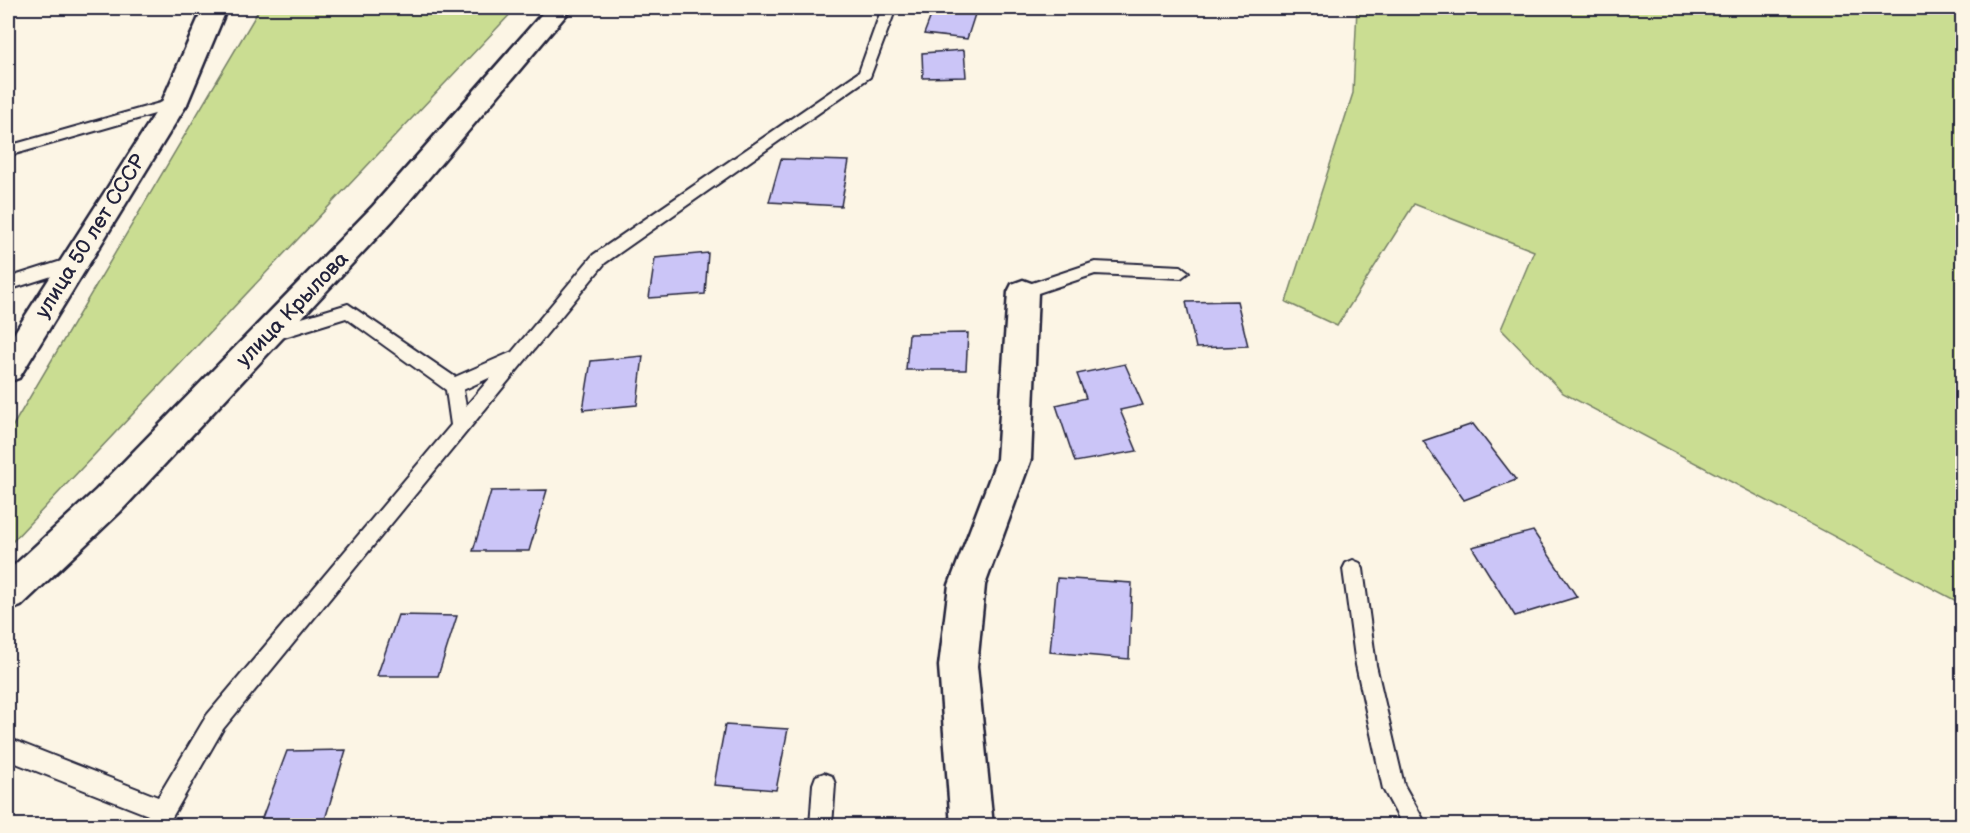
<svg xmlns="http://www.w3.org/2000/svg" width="1970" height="833" viewBox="0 0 1970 833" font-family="'Balsamiq Sans',sans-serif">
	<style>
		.green { fill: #cadd92; stroke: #768066; stroke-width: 1.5 }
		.building { fill: #cbc5f7; stroke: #22223b; stroke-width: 1.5 }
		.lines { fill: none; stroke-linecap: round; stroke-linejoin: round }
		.service-casing { stroke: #22223b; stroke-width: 4 }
		.minor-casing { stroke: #22223b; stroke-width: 5 }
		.tertiary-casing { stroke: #22223b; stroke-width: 5 }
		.service { fill: #fcf5e5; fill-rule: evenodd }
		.minor { fill: #fcf5e5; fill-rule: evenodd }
		.tertiary { fill: #fcf5e5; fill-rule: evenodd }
		.labels { text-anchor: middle; stroke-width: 4.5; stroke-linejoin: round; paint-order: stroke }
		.street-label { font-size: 21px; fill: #22223b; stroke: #fcf5e5 }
	</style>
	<rect width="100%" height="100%" fill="#fcf5e5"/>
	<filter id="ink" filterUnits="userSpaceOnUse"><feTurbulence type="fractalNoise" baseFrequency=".0167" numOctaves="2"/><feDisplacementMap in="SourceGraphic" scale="12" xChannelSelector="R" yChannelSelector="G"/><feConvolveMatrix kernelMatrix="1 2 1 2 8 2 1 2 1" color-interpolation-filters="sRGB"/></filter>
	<g filter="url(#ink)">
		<!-- green -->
		<g class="green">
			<polygon points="260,8 516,8 12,542 8,540 8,434"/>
			<polygon points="1357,8 1962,8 1962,604 1563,393 1501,329 1534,251 1414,204 1337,326 1286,302 1353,93"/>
		</g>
		<!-- building -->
		<g class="building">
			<polygon points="934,8 977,8 967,39 924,34"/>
			<polygon points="964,50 966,77 923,78 922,53"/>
			<polygon points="781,159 849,161 841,206 769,202"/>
			<polygon points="708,253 705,294 649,298 655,258"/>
			<polygon points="1237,301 1248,346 1196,348 1186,302"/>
			<polygon points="968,333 966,370 906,370 909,334"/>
			<polygon points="643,356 637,405 583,410 591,361"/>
			<polygon points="1125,364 1143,405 1120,410 1137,451 1075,462 1056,405 1086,398 1077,374"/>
			<polygon points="1473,424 1516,480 1464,500 1423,441"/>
			<polygon points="547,490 529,551 473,551 491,491"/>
			<polygon points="1533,531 1577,597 1515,616 1472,547"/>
			<polygon points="1057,578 1132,583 1129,659 1050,652"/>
			<polygon points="398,615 457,616 438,676 377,676"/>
			<polygon points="725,725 788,729 776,790 714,785"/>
			<polygon points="346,750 323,826 259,826 287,751"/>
		</g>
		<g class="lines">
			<!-- service casing -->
			<g class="service-casing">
				<g id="service">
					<path d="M882 8H896L870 77 605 263 223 729 167 826H143L148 815 8 760V738L158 797 207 715 451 425 446 390 346 318 268 342 262 340 259 335 262 330 348 304 455 377 512 352 593 255 859 72ZM491 377 466 406 463 390Z"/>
					<polygon points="174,99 181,104 179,107 8,156 8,146"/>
					<polygon points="71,258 77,260 79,264 77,268 8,290 8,278"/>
					<polygon points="1095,262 1181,266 1189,272 1181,278 1095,274 1023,298 1015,292 1017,288"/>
					<polygon points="1353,560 1360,563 1363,569 1376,665 1404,785 1427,826 1403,826 1383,789 1356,665 1343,569 1346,563"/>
					<polygon points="824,773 832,776 835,784 832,826 810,826 813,784 816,776"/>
				</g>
			</g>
			<!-- minor casing -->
			<g class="minor-casing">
				<g id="minor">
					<polygon points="203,8 227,8 187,104 183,110 174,113 165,110 161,104"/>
					<polygon points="547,8 572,8 393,220 120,512 21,606 8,611 8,571 96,490 373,206"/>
					<polygon points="1023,280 1034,284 1038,292 1031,459 985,585 977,666 993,826 951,826 939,666 949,585 997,459 1008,292 1012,284"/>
				</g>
			</g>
			<!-- tertiary casing -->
			<g class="tertiary-casing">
				<polygon id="tertiary" points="174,95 183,98 187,104 19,378 8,382 8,343 165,98"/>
			</g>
			<!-- service -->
			<use href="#service" class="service"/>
			<!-- minor -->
			<use href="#minor" class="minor"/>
			<!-- tertiary -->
			<use href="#tertiary" class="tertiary"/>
		</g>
	</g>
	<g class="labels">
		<!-- street labels -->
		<g class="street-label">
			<text transform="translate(90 236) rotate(-58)" y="7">улица 50 лет СССР</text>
			<text transform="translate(292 309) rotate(-46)" y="7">улица Крылова</text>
		</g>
	</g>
	<!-- margin -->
	<rect width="1970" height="833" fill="none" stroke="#fcf5e5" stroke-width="30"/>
	<rect x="15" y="15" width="1940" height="803" fill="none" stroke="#22223b" stroke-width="2" filter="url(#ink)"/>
</svg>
